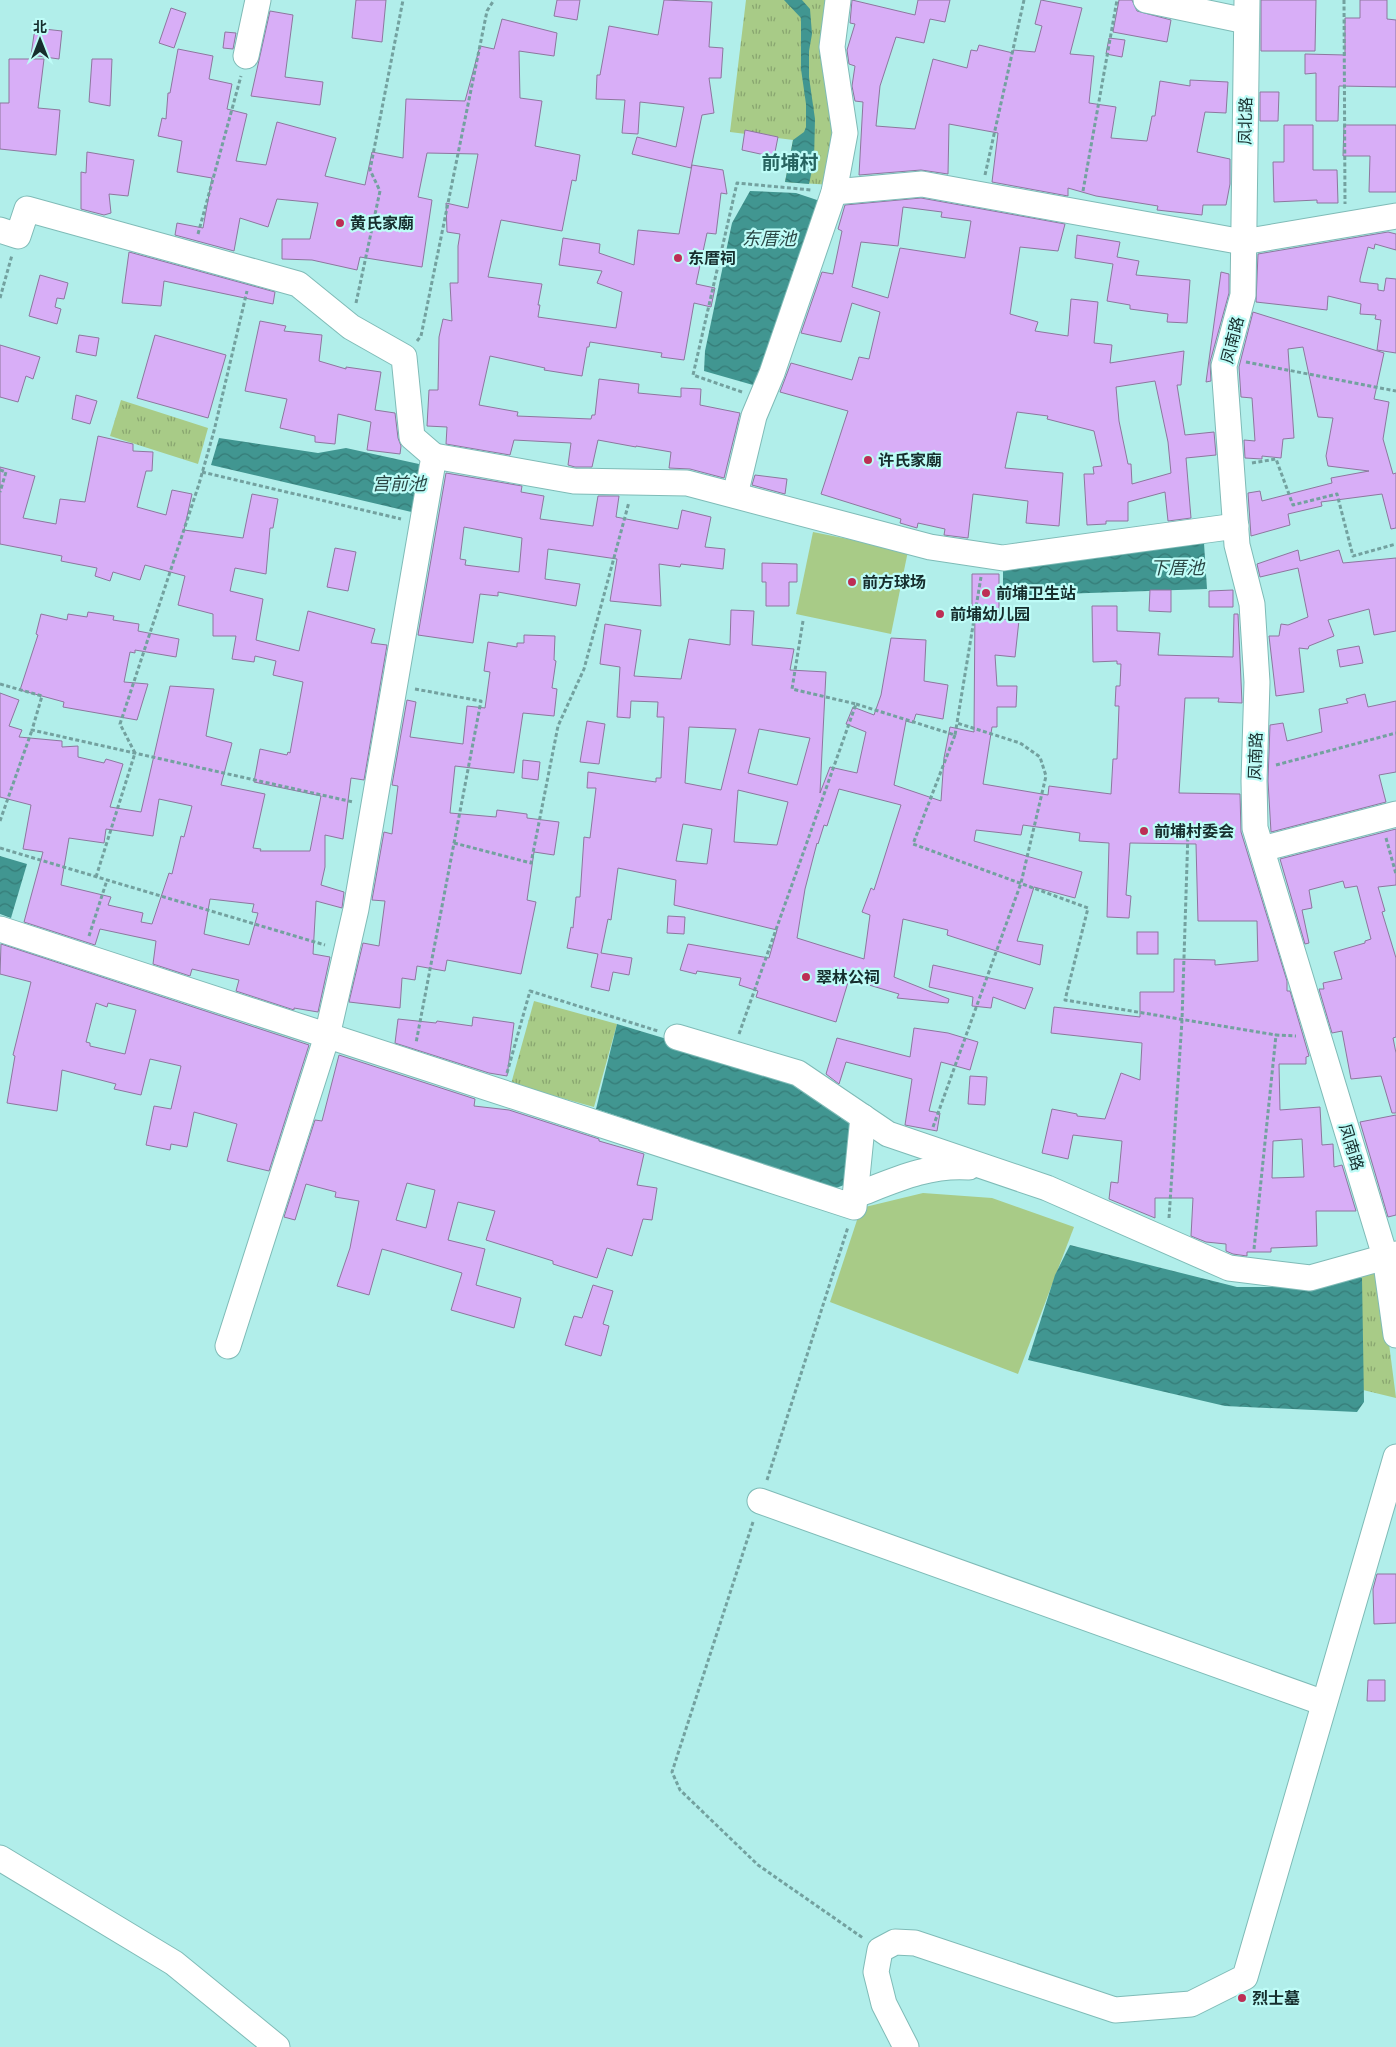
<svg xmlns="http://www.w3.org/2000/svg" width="1396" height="2047" viewBox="0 0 1396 2047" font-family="Manrope,'Noto Sans SC',sans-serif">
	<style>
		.green { fill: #a8cb87 }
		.park { fill: url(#park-tufts) }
		.water { fill: url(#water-waves) }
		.building { fill: #d8aef7; stroke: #8d779e; fill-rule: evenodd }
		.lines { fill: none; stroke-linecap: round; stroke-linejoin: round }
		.minor-casing { stroke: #7fbbb7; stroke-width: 27 }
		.path { stroke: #73a19f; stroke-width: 3; stroke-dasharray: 4 2.5; stroke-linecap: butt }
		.minor { stroke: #fff; stroke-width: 25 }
		.poi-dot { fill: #bd2e55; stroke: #befcf7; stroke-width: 2 }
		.labels { text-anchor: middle; stroke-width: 4.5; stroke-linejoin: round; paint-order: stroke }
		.street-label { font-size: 16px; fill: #162e2d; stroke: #befcf7 }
		.poi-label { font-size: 16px; font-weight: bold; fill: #162e2d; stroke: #befcf7; text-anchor: start }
		.water-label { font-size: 18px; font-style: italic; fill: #2b4745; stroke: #befcf7 }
		.quarter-label { font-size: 19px; font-weight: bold; fill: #26635f; stroke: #befcf7 }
	</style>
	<defs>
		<pattern id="park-tufts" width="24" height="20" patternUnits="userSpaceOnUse" patternTransform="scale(1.25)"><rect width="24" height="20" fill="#a8cb87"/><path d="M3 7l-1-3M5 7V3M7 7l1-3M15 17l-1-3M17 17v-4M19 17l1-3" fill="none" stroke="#88a56f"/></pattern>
		<pattern id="water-waves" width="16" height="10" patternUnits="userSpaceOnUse" patternTransform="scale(1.25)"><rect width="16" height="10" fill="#419691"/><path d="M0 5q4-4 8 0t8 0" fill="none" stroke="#357b77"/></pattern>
	</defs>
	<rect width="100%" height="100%" fill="#b1eeea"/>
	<!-- green -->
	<g class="green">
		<polygon points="813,532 908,551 891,634 796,614"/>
		<polygon points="923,1193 992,1198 1074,1227 1018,1374 830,1302 861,1208"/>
	</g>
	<!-- park -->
	<g class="park">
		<polygon points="746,0 828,0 835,137 832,185 785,182 793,140 730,132"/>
		<polygon points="121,400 208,428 198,464 110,436"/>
		<polygon points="534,1001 617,1024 594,1107 511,1084"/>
		<polygon points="1396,1254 1383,1297 1396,1398 1363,1390 1361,1267"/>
	</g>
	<!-- water -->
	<g class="water">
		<polygon points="784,0 802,0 810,9 812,34 809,51 809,77 815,119 814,161 809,184 785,182 793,140 804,132 806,127 806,104 801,69 801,18"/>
		<polygon points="750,191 796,193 820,201 763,376 753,385 704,371 705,351 732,223"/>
		<polygon points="219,438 318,453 346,448 428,466 420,514 211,465"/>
		<polygon points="1204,543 1207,589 1003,596 1003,564"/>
		<polygon points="0,856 27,864 11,918 0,914"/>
		<polygon points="617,1024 796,1078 855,1119 852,1182 836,1188 596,1109"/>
		<polygon points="1070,1245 1237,1287 1293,1287 1335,1276 1362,1278 1364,1402 1357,1412 1225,1406 1028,1360 1055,1275"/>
	</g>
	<!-- building -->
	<g class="building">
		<polygon points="356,0 386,0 382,42 352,38"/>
		<polygon points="557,0 580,0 577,20 554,16"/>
		<polygon points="664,0 712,2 709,47 723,48 721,78 709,78 714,113 702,115 691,168 632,154 637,137 676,147 684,107 640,102 638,134 622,133 625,100 596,99 597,75 600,75 609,26 658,35"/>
		<polygon points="852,0 915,15 918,0 950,0 945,22 930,19 924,43 896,37 880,86 876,126 915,129 933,59 967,68 971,50 977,51 979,45 1013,53 1013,50 1035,52 1042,26 1035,24 1041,0 1082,8 1070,54 1094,56 1089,103 1116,107 1111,138 1147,141 1152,116 1155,116 1160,81 1190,86 1190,80 1228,82 1226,113 1205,112 1197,152 1230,159 1230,184 1226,205 1203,205 1202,215 1157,210 1158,206 1096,196 1068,188 1068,196 992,182 998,133 949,124 948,174 921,170 859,175 863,102 855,101 852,86 855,66 849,64 847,50 855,24 850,23"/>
		<polygon points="1119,0 1132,0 1137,11 1171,20 1167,42 1113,32"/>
		<polygon points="1261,0 1316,0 1315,51 1261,51"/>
		<polygon points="1360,0 1387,0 1387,19 1396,20 1396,87 1339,86 1338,121 1316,121 1316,73 1305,74 1305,54 1345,55 1345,18 1360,18"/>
		<polygon points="171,8 186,13 174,48 159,43"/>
		<polygon points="270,11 293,15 285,77 323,82 320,105 251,96"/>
		<polygon points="502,19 557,33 554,56 519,51 520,98 542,101 535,146 580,155 576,181 572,180 562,231 501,220 488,277 542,284 538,305 540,305 538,317 616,328 622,292 597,283 602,271 559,265 563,238 600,244 599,253 634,265 638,230 679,234 692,165 723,170 727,194 721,193 716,234 707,233 696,284 715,288 711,307 694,303 684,360 661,357 662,353 590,342 589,347 587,347 582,376 544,370 545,368 490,356 479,405 518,412 517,416 591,419 592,415 595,415 599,379 639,384 638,393 681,397 681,388 701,389 700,405 740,413 724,478 690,469 669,468 671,452 636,446 636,447 598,440 592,467 575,467 568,465 571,443 514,440 510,455 446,444 447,427 427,426 429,390 438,390 439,337 443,319 452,321 450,283 458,283 458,246 460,234 447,232 446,203 468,208 478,154 427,153 418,197 432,200 422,267 360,257 357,270 312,260 282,259 282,239 310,239 318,203 277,199 268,227 240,218 234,251 175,235 177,223 203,228 212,178 177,172 182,141 158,136 162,118 166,119 168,93 170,93 178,49 213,56 209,79 232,84 227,109 247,114 236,161 266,165 277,122 336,138 325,176 365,185 372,152 403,158 406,99 465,101 480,46 494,49"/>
		<polygon points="35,28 62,31 59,59 31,55"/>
		<polygon points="225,32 236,33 233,49 223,48"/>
		<polygon points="1109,38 1125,40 1122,57 1106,54"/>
		<polygon points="9,59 44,59 38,108 60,110 56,155 0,149 0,103 9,103"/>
		<polygon points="92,59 112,59 110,106 89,102"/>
		<polygon points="1260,92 1279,92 1278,121 1260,121"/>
		<polygon points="1284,125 1313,125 1313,170 1337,170 1338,203 1317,203 1317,200 1274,202 1273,162 1284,162"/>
		<polygon points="1344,125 1396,125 1396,192 1369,192 1370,156 1343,156"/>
		<polygon points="745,130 778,137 774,157 742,150"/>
		<polygon points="87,152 134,160 128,196 109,194 111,213 104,215 81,209 81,172 86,173"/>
		<path d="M921 198 1065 224 1058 251 1020 247 1010 314 1038 322 1035 331 1068 336 1071 299 1098 302 1094 343 1112 345 1110 363 1184 351 1181 385H1177L1185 435 1214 432 1216 455 1186 458 1191 518 1168 521 1165 492 1128 502V521H1106V524L1087 525 1084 474H1094L1093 467 1102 466 1094 431 1047 419 1048 416 1017 412 1005 468 1063 473 1059 526 1026 523 1028 501 973 494 968 538 944 535 945 529 918 523 917 528 900 523 901 519 821 494 848 411 780 392 791 363 852 380 859 357 869 359 880 312 852 303 841 342 801 333 822 272 833 274 842 231 838 229 845 205ZM903 207 942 212 941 217 971 221 965 258 900 248 888 298 852 287 861 242 898 246ZM1155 381 1168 442 1171 473 1132 484 1131 464H1128L1119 421 1116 387Z"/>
		<polygon points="1388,232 1396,234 1396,250 1375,244 1374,249 1368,247 1360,279 1360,282 1378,284 1378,290 1384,291 1386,278 1396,279 1396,353 1377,350 1381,320 1375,319 1376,315 1360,314 1361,304 1328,296 1327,310 1256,302 1258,254"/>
		<polygon points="1077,235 1120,242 1117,257 1139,261 1136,275 1190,280 1187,323 1167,322 1168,314 1130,309 1130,305 1107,301 1113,264 1075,258"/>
		<polygon points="129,252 275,292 273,304 164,281 161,306 122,303"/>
		<polygon points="1221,272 1229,274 1229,293 1210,362 1211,381 1206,382"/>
		<polygon points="40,275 68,283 64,299 57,298 55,307 61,309 57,324 29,316"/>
		<polygon points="1253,312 1384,353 1374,399 1389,402 1383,439 1393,474 1396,473 1396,528 1391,529 1382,494 1321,502 1322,506 1288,514 1290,525 1251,536 1248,493 1260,491 1262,501 1332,483 1331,478 1369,471 1328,466 1326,456 1333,418 1318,417 1303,347 1288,349 1294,438 1283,439 1281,458 1262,456 1262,459 1245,458 1244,440 1255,441 1252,398 1241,397 1239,367"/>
		<polygon points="260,321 286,326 284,331 322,335 319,361 346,369 346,367 381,372 375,410 395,413 398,438 401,446 400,454 367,450 371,422 338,414 335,444 315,442 315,436 280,428 287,399 245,391"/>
		<polygon points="79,335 99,338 96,356 76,352"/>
		<polygon points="155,335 226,355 208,418 137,398"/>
		<polygon points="0,345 40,357 33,379 26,376 18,402 0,397"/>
		<polygon points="76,395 97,401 90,424 72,419"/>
		<path d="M98 436 133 444V451L153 452 152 471H146L137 507 166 515 172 490 192 494 184 530 243 538 252 494 278 499 273 528H270L266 574 235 568 230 591 263 599 256 640 299 651 308 611 375 629 371 643 387 645 364 780 351 778 343 839 325 835V867L321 885 344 892 342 908 316 901 313 954 330 957 318 1012 294 1008V1010L236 991 239 980 192 969 190 976 153 964 156 941 100 929 95 945 24 922 43 852 23 849 31 805 0 797V693L19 700 9 726 22 730 19 737 62 741V747L78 746V757L104 763 106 759 123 764 110 807 141 812 170 686 214 689 206 736 232 743 221 785 265 794 253 848 261 849 260 851H310L321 796 254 782 260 749 287 755 288 752 290 753 303 682 273 675 276 661 255 656 254 662 232 659 236 636H213V614L178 605 185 576 145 565 140 580 113 572 110 581 95 576 97 568 61 561 62 556 0 544V467L35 476 23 518 56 524 60 499 85 502ZM159 799 192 806 184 837 181 836 172 874 169 873 152 924 141 922 143 913 108 905 111 897 61 885 69 838 104 843 106 829 153 836ZM210 899 254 904 252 912 258 913 249 945 204 934Z"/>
		<path d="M446 473 522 486 521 492 544 496 540 519 593 526 598 496H619L616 517 678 529 682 510 711 517 705 547 725 549 723 569 681 564 680 567 659 564 661 606 610 601 617 559 548 549 545 579 580 584 576 606 498 592V596L480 594 473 643 418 635ZM464 527 522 538 519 572 465 565 466 560 460 559Z"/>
		<polygon points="755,475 787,479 785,494 752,485"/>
		<polygon points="335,548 356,552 348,591 327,587"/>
		<polygon points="1298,550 1300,561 1339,550 1343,563 1396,558 1396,631 1374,635 1369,609 1328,620 1334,636 1309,646 1308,649 1299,648 1304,692 1276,696 1269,636 1279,636 1281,624 1288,625 1308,617 1298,568 1260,577 1257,564"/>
		<polygon points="762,563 797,564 797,582 789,582 789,606 766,606 766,582 762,582"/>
		<path d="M972 574H999V619L1019 620 1015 657 995 655 997 686H1017L1016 707H997V727H992L983 784 1048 795 1049 786 1111 794 1113 759H1117L1119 706H1115L1116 686H1120L1121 664H1117V661L1093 662 1092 606H1117V631L1160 633 1158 655 1233 657 1234 614H1238L1242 703 1218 702 1219 698H1185L1179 793 1240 794 1241 832 1287 981V991H1290L1309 1056 1306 1057V1064H1279L1280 1110 1320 1107 1322 1145 1333 1144 1334 1167 1342 1165 1356 1211H1316L1317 1246 1271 1248V1252H1247V1256L1233 1254 1226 1251V1244L1206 1242 1191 1236 1193 1198H1155V1218L1109 1199 1111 1182 1118 1183 1122 1141 1073 1135 1068 1159 1042 1153 1052 1109 1077 1114V1116L1105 1119 1121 1073 1140 1080 1142 1043 1051 1033 1054 1007 1140 1017V992H1174V959L1215 960V965L1258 961 1257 921H1198L1196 844 1130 843 1126 895 1131 896 1129 918 1107 917 1109 843 1079 841 1080 833 1023 825 1021 835 976 830 974 841 1082 872 1075 898 1034 887 1017 941 1043 945 1040 965 947 935 948 930 903 919 894 977 949 999 948 1003 897 998 899 994 849 979 836 1022 756 997 758 991 739 985 741 978 697 971 696 974 680 970 688 944 769 958 777 930 674 905 676 880 618 868 611 920 608 919 601 953 632 958 629 975 613 972 609 991 591 987 598 954 567 948 571 927 573 928 576 897H580L584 837 590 838 596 788H587L588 772 656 782V778H661L664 717H657L658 702 631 701 630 718 617 717 620 667 600 664 605 624 641 630 634 676 681 679 689 639 730 645 731 610 754 611 752 645 794 649 790 670 826 672 820 793 830 767 857 773 866 732 846 724 853 707 874 715 881 695 891 638 926 640 924 681 948 685 943 719 916 714 913 723 906 721 894 785 941 801 944 758 950 727 974 732 975 606H972ZM689 727 736 729 721 790 685 783ZM759 729 810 738 797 785 748 773ZM839 789 901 805 874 890 871 888 862 912 870 915 864 959 797 938 805 889 817 843 818 844 824 825 827 826ZM738 790 788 802 777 845 734 842ZM683 824 712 829 707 864 676 861ZM1302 1139 1304 1177 1272 1178 1273 1141Z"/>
		<polygon points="1150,590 1171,590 1171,612 1149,611"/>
		<polygon points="1233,590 1233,607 1209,607 1209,591"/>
		<polygon points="88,612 114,616 113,620 139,624 138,631 179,639 176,657 135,650 135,653 130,652 124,682 148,684 137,720 63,707 64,702 20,690 38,635 36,634 41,614 67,620 68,614 87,617"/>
		<polygon points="524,635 555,636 554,660 556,661 552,688 557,689 554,716 523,713 514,773 455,766 450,813 496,817 497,810 527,814 527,818 559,822 554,855 534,852 527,900 536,902 521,974 447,960 445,971 417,966 415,980 402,978 400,1008 349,1002 363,943 379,946 385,901 372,900 384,832 392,834 398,786 392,785 407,700 416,702 410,737 463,744 467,706 485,708 490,672 484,671 488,642 517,647 517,643 524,643"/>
		<polygon points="1359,646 1363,663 1340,667 1337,650"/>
		<polygon points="1365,694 1368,707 1396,701 1396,772 1379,775 1386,802 1271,832 1268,781 1270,725 1283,723 1287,741 1322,732 1319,709 1348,703 1346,699"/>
		<polygon points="587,721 605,724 599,764 580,762"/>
		<polygon points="523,760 540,762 538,780 522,778"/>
		<polygon points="1396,829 1396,885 1378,887 1385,911 1382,912 1396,958 1396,1037 1393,1038 1396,1053 1396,1113 1392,1113 1381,1076 1351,1079 1342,1031 1332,1033 1319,989 1324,989 1323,983 1342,979 1334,952 1365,943 1365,941 1371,939 1357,886 1345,888 1343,881 1309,890 1312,908 1302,910 1309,943 1305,944 1280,859"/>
		<polygon points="668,916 685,917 684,934 667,933"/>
		<rect x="1137" y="932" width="21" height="22"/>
		<path d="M1 944 309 1045 269 1171 227 1161 237 1124 194 1112 187 1147 171 1144 170 1150 146 1145 154 1106 171 1109 181 1066 150 1059 141 1095 114 1089 116 1084 62 1070 57 1111 7 1103 15 1056 13 1055 31 982 0 974ZM96 1003 107 1007 108 1003 136 1010 125 1054 90 1046V1043L86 1042Z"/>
		<polygon points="933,965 1033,988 1025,1009 993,997 991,1008 972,1006 973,997 929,987"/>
		<polygon points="473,1017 514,1023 507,1076 489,1073 395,1043 398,1019 436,1023 437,1021 472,1026"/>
		<polygon points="914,1028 948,1033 978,1042 970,1070 941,1062 929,1111 940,1113 937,1131 905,1125 912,1079 846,1062 839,1084 826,1074 837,1038 910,1057"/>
		<path d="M339 1055 475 1099 474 1106 509 1110 599 1139V1141L644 1154 637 1185 657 1188 652 1220 643 1219 632 1256 607 1248 597 1278 553 1264V1261L486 1240 495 1211 458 1202 448 1240 485 1249 476 1285 521 1298 514 1328 451 1310 462 1273 393 1252 382 1249 369 1295 337 1286 350 1248 359 1201 335 1197 336 1192 306 1184 295 1220 284 1217 315 1120 322 1121ZM407 1183 435 1190 426 1228 396 1220Z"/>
		<polygon points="970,1076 987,1077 985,1105 968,1104"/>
		<polygon points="1396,1115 1396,1215 1388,1217 1360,1122"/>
		<polygon points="593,1285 613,1291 603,1324 609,1326 601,1356 565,1345 574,1316 582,1318"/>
		<polygon points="1377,1574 1396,1574 1396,1623 1374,1624 1373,1589"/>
		<polygon points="1368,1680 1385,1680 1385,1701 1367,1701"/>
	</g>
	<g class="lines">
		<!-- minor casing -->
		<g class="minor-casing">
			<g id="minor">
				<polyline points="1146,0 1246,21"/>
				<polyline points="1247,0 1243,295 1224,366 1237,545 1252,604 1257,682 1254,781 1255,828 1385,1256 1396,1335"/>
				<polyline points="246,56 258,0"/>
				<polyline points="834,192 922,184 1243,242 1396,216"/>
				<polyline points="0,230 18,236 27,209 298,284 351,327 404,357 412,437 434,456"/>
				<polyline points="735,495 754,416 772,373 834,192 845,133 832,47 838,0"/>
				<polyline points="1262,849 1396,814"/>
				<polyline points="0,929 854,1207 863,1117"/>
				<polyline points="677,1037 798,1073 888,1134 1047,1188 1229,1268 1310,1278 1396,1254"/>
				<path d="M859 1194C895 1180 930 1164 969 1167"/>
				<polyline points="228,1346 327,1036 356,909 434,456 574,481 687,483 930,547 1003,558 1236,526"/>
				<polyline points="760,1501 1324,1703"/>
				<polyline points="0,1858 174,1963 277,2047"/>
				<polyline points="906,2047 884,2004 876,1972 880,1950 895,1942 915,1943 1115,2010 1191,2004 1245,1977 1396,1457"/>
			</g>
		</g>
		<!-- path -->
		<g class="path">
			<polyline points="1344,0 1345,204"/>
			<polyline points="985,175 1024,0"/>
			<polyline points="1083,191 1117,0"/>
			<polyline points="198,234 241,76"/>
			<polyline points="0,298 12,255"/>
			<polyline points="356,303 380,191 370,170 403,0"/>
			<polyline points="417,341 421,336 487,11 494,0"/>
			<polyline points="1246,362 1396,391"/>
			<polyline points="742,392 693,375 737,183 811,190"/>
			<polyline points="1252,463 1276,459 1293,505 1337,494 1353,556 1396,544"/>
			<polyline points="0,470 6,472 0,492"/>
			<polyline points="202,472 401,519"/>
			<polyline points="0,684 42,696 32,730 353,802"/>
			<polyline points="415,689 481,701 416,1043"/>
			<polyline points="856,704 955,735 981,577"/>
			<polyline points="955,735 913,844 1088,908 1065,1000 1276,1035"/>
			<polyline points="1276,765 1396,733"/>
			<polyline points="0,821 32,730"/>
			<polyline points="1386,838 1396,874"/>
			<polyline points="454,843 531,863 558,726 584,669 629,502"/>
			<polyline points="0,848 325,945"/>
			<polyline points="96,877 135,753 120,724 199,484 214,431 247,291"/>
			<polyline points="89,936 107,880"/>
			<polyline points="739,1034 856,704 792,689 803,621"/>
			<polyline points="507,1073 530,991 658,1031"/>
			<polyline points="933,1127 1021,883 1046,776 1040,757 1020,743 957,723"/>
			<polyline points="1169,1218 1182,1020 1188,832 1236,835"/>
			<polyline points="1254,1249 1276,1035 1296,1036"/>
			<polyline points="767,1480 848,1227"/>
			<polyline points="753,1522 672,1772 680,1790 758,1865 863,1938"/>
		</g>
		<!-- minor -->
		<use href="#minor" class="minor"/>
	</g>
	<!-- markers -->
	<g class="poi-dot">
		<circle cx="340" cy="223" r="5"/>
		<circle cx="678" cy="258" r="5"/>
		<circle cx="868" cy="460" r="5"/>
		<circle cx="852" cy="582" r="5"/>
		<circle cx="986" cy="593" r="5"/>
		<circle cx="940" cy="614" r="5"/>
		<circle cx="1144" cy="831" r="5"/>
		<circle cx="806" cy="977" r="5"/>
		<circle cx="1242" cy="1998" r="5"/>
	</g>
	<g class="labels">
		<!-- street labels -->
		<g class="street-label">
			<text transform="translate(1245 121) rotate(-89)" y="6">凤北路</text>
			<text transform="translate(1232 340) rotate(-76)" y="6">凤南路</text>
			<text transform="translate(1255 756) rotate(-88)" y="6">凤南路</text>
			<text transform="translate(1352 1147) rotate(73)" y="6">凤南路</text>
		</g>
		<!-- poi labels -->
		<g class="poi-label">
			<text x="350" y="229">黄氏家廟</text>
			<text x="688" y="264">东厝祠</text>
			<text x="878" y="466">许氏家廟</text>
			<text x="862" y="588">前方球场</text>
			<text x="996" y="599">前埔卫生站</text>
			<text x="950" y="620">前埔幼儿园</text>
			<text x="1154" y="837">前埔村委会</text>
			<text x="816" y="983">翠林公祠</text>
			<text x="1252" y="2004">烈士墓</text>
		</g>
		<!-- water labels -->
		<g class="water-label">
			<text x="769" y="245">东厝池</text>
			<text x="399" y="490">宫前池</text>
			<text x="1177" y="574">下厝池</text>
		</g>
		<!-- quarter labels -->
		<g class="quarter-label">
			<text x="790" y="169">前埔村</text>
		</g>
	</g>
	<!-- north arrow -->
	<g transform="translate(40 40)" stroke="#befcf7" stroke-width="4" paint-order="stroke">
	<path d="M0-4L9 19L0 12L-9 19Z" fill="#162e2d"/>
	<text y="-8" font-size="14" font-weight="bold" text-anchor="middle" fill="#162e2d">北</text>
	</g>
</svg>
